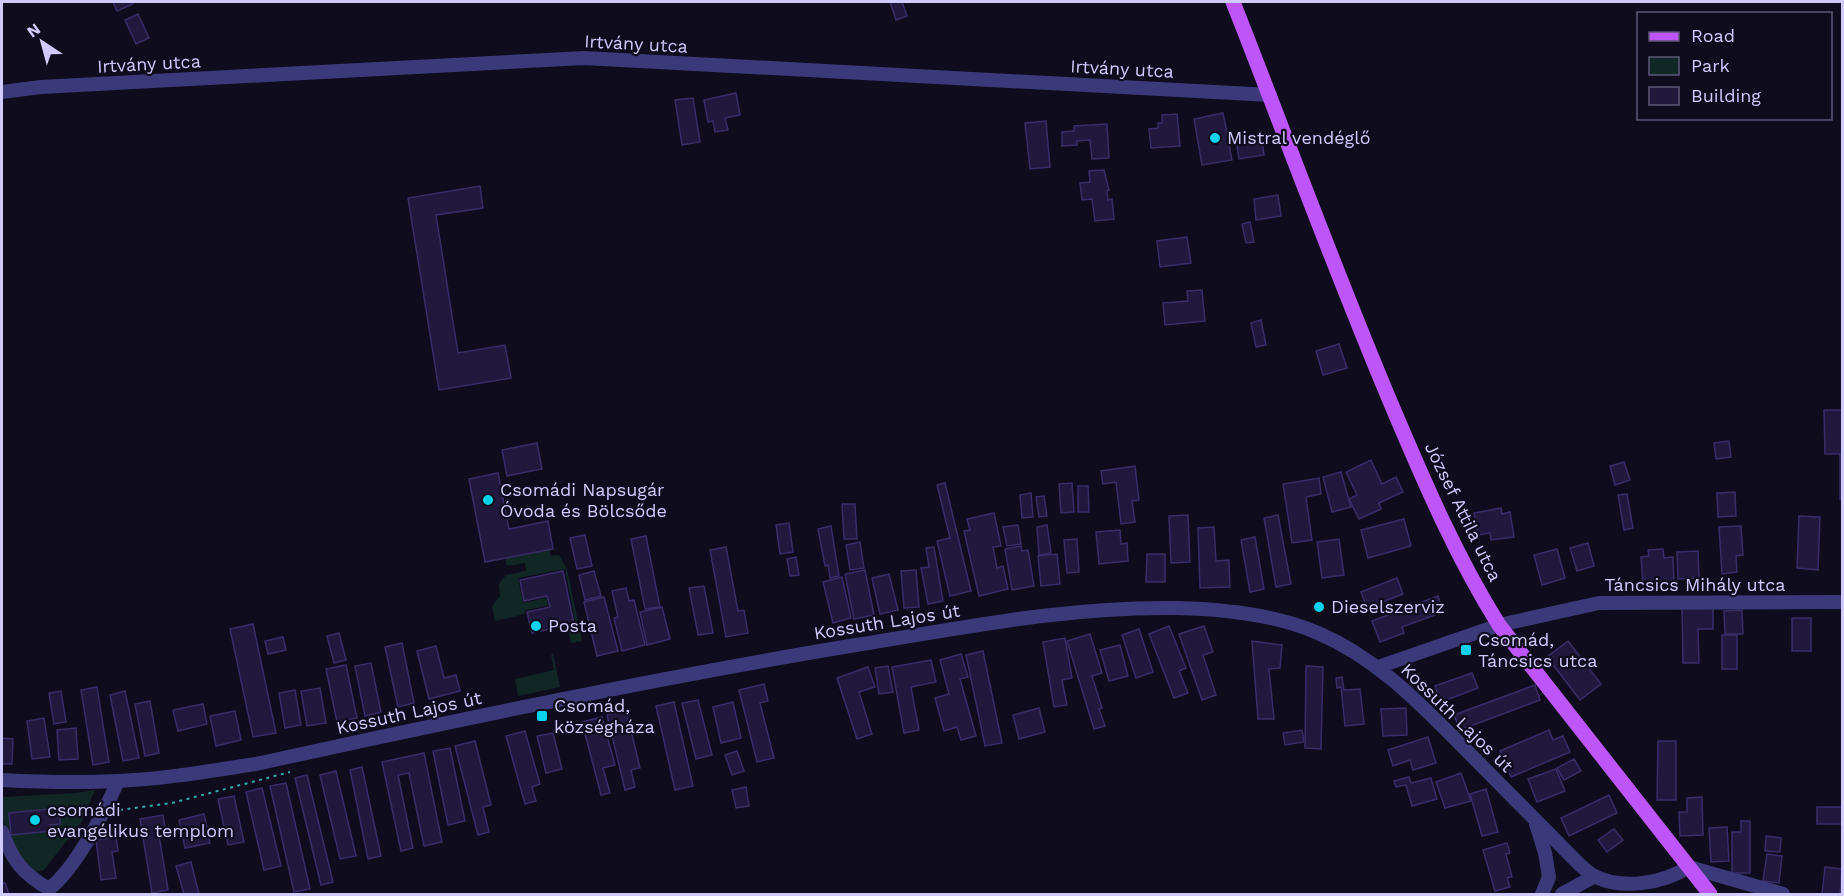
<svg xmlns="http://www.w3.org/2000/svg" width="1844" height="896" viewBox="0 0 1844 896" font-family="'Work Sans',sans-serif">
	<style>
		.green { fill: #102726 }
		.building { fill: #21193d; stroke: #392c69; stroke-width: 1.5 }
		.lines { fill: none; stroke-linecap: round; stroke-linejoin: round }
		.path { stroke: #31aba5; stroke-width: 2; stroke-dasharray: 3 4.5; stroke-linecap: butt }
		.minor { stroke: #3c397b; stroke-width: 14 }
		.major { stroke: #be55f9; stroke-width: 15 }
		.poi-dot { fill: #08d2ec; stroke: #0f0c1d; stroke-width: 2 }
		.labels { text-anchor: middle; stroke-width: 4.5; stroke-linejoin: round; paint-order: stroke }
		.street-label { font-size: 18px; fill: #d1cafd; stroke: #0f0c1d }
		.poi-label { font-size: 18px; fill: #d1cafd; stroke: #0f0c1d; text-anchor: start }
	</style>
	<rect width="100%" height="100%" fill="#0f0c1d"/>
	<!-- green -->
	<g class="green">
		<polygon points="549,549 551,556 559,555 567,569 582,641 571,643 568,629 560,630 560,629 576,625 565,569 518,578 523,603 546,598 548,606 525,610 525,614 495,621 492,606 500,596 499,584 506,575 526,571 525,563 507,566 505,558"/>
		<polygon points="553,654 560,687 518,696 515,679 554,670 551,655"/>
		<polygon points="95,790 82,821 44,870 35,872 12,848 2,818 2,797 76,793"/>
	</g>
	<!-- building -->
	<g class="building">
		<polygon points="113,2 132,2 133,4 117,11"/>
		<polygon points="890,2 902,2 907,16 896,20"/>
		<polygon points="138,14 149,38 136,44 125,20"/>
		<polygon points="736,93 740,115 725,118 728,130 715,132 713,121 708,122 704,100"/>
		<polygon points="693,98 700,142 682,145 675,100"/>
		<polygon points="1223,113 1227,133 1231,132 1233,143 1229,144 1232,160 1202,165 1194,119"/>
		<polygon points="1177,114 1180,146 1151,148 1149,129 1158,128 1158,123 1162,123 1162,115"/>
		<polygon points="1046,121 1050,167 1030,169 1025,123"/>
		<polygon points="1107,124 1109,158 1092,159 1090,140 1077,141 1077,145 1062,146 1062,132 1074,131 1074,126"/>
		<polygon points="1262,141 1264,155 1239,159 1237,145"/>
		<polygon points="1104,170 1109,190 1107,191 1108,200 1112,199 1114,219 1095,221 1092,199 1082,200 1080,183 1090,182 1089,171"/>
		<polygon points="480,186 483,208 436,215 458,353 505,345 511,378 439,390 408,198"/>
		<polygon points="1278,195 1281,216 1256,220 1254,199"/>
		<polygon points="1250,222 1254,242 1246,243 1242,224"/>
		<polygon points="1187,237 1191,263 1160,267 1157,241"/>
		<polygon points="1202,290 1205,321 1165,325 1163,303 1188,301 1187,291"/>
		<polygon points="1261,320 1266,345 1256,347 1251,323"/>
		<polygon points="1339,344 1347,368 1323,375 1316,351"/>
		<polygon points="1824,410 1842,410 1842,499 1840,499 1840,454 1825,454"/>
		<polygon points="1729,441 1731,457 1716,459 1714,443"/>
		<polygon points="537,443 542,469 507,476 502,450"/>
		<polygon points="1371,460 1382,484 1396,477 1403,492 1379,503 1381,509 1359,519 1349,499 1357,495 1346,472"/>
		<polygon points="1624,462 1630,480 1615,485 1610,466"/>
		<polygon points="1135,466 1139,500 1132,501 1135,522 1121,524 1116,482 1103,484 1101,471"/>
		<polygon points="1341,472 1351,507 1332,512 1323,477"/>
		<polygon points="498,473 509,529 548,521 553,549 485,562 469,479"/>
		<polygon points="1319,478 1321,494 1306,497 1312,540 1292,543 1283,484"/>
		<polygon points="945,483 971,591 950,596 937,541 950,538 937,485"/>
		<polygon points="1072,483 1074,512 1061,513 1059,484"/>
		<polygon points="1078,486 1088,486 1089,512 1078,512"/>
		<polygon points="1735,492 1736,516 1718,517 1717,493"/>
		<polygon points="1031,493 1033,517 1022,518 1020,495"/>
		<polygon points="1627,494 1633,528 1624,530 1618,495"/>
		<polygon points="1044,496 1047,516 1039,517 1036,497"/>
		<polygon points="842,504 855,504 857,539 844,539"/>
		<polygon points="1501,508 1502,514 1510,512 1514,537 1491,540 1490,533 1478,535 1474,513"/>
		<polygon points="994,513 1001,546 993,547 997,568 1003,566 1008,589 979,596 964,531 970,530 967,519"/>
		<polygon points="1188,515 1190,562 1171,563 1169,516"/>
		<polygon points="1278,515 1291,584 1276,587 1264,518"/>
		<polygon points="1799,516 1820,517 1818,570 1797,568"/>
		<polygon points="1404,519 1411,546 1368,558 1361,530"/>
		<polygon points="789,523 793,552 780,554 776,525"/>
		<polygon points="1018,525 1021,544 1007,546 1003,527"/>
		<polygon points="1047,525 1051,553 1039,555 1037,527"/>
		<polygon points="831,526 839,576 830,578 828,565 825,566 818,529"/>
		<polygon points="1741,526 1743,555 1736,556 1737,572 1722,574 1719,527"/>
		<polygon points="1214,527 1216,561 1229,560 1230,587 1200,588 1198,528"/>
		<polygon points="1120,530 1121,544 1127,543 1128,561 1099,564 1096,532"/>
		<polygon points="585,535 592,566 577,569 570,538"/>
		<polygon points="646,536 660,607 645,609 631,539"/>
		<polygon points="1255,537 1264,589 1250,592 1241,540"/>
		<polygon points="1077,539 1079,572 1067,573 1064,540"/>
		<polygon points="1339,539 1344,575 1322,578 1317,542"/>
		<polygon points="860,542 864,568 850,570 846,545"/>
		<polygon points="1588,543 1594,566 1577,571 1570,548"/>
		<polygon points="1021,546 1022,551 1028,550 1034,586 1012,590 1005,549"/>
		<polygon points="726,547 738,611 744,610 748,633 726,637 710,550"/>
		<polygon points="934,547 943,601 928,604 921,568 929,567 926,548"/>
		<polygon points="1557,549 1565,578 1542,585 1534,555"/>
		<polygon points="1663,549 1664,558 1673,557 1674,582 1643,583 1641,557 1649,556 1648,550"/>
		<polygon points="1698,551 1699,578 1678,579 1677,552"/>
		<polygon points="1057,554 1060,584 1041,586 1038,556"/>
		<polygon points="1147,554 1165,554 1165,582 1146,582"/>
		<polygon points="796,557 799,575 790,576 787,559"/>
		<polygon points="865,570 874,615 854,619 845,574"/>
		<polygon points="916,570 919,607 904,608 901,571"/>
		<polygon points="563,571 574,624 532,633 527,612 550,607 547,596 524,601 520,580"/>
		<polygon points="594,571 601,596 585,600 579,575"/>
		<polygon points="889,574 898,610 880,614 872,578"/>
		<polygon points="842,577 851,618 833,623 823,582"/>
		<polygon points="1397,578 1403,594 1367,608 1361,592"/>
		<polygon points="704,586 713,633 698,635 689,588"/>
		<polygon points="626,588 629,601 634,600 645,645 622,651 614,618 618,617 612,591"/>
		<polygon points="1438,596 1443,612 1402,627 1404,633 1380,642 1372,621"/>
		<polygon points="604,597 618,651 597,656 584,602"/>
		<polygon points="1682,606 1713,606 1713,629 1698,629 1699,663 1683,663"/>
		<polygon points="662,607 670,639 647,645 640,612"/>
		<polygon points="1742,610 1743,634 1725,634 1724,611"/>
		<rect x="1792" y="618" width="19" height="33"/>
		<polygon points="253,624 276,733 253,737 230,629"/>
		<polygon points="1169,626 1186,668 1179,671 1188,693 1174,698 1149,634"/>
		<polygon points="1204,626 1213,652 1203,655 1216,695 1202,700 1179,634"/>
		<polygon points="1139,629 1153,672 1136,678 1122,635"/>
		<polygon points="339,633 346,660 334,663 327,636"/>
		<polygon points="1090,634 1102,673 1092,676 1102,708 1099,709 1105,726 1094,729 1067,641"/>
		<rect x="1722" y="635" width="15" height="34"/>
		<polygon points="283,637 286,650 268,654 265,641"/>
		<polygon points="1065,638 1072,678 1062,680 1067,705 1054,707 1043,642"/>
		<polygon points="1252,641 1282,645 1280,668 1269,669 1274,719 1258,719"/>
		<polygon points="1568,641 1601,684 1580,700 1547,657"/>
		<polygon points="402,643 414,703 398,707 385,647"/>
		<polygon points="1120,645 1128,676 1109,681 1100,650"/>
		<polygon points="436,646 444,678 456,675 460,691 429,699 417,651"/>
		<polygon points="983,651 1002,743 985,746 966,655"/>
		<polygon points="961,654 968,677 960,679 976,736 961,740 957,727 944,731 935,698 949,694 940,660"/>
		<polygon points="931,660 936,682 911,687 919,730 904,733 892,667"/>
		<polygon points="371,663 381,712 365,716 355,666"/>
		<polygon points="346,665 357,718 337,722 326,669"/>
		<polygon points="888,666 893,692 879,694 875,668"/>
		<polygon points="1306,666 1323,667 1321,749 1305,748"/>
		<polygon points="868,667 875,687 859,692 872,734 857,739 837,678"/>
		<polygon points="1472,673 1478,688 1441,702 1435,686"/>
		<polygon points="1342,677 1344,690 1360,689 1364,724 1345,726 1341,687 1337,688 1336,678"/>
		<polygon points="764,684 768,701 760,703 774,758 757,762 739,690"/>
		<polygon points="1535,685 1540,700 1460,730 1454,715"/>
		<polygon points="97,687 109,762 93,765 81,690"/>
		<polygon points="320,688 326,723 307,726 301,691"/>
		<polygon points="295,690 301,725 285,728 279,693"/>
		<polygon points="61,691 66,722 54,724 49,693"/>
		<polygon points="125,691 139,758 123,761 110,695"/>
		<polygon points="698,700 712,755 696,759 682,703"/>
		<polygon points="150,701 159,753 145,756 135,704"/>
		<polygon points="674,702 693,786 675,790 656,706"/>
		<polygon points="733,702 741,738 721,743 713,707"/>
		<polygon points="203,704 207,724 178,731 173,710"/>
		<polygon points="1039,708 1045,732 1019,739 1013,715"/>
		<polygon points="1406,708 1407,735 1383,736 1381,709"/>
		<polygon points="626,710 640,768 631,770 635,787 625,790 607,715"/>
		<polygon points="235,711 241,740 216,746 210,716"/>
		<polygon points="602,717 615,765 603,768 610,793 601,795 582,722"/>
		<polygon points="44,718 50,757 32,759 27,721"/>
		<polygon points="76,728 78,759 59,760 57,730"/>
		<polygon points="1302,730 1304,742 1285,745 1283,733"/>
		<polygon points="1549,730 1553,740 1563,736 1570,752 1511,777 1500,751"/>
		<polygon points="525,731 540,784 532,787 536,801 525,804 506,736"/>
		<polygon points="553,733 562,769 546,773 537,736"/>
		<polygon points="1428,737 1436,763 1413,770 1410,760 1393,766 1388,750"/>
		<polygon points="2,738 13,739 12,764 2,764"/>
		<polygon points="475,741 491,805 483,807 489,832 478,835 455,746"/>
		<polygon points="1658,741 1676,741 1676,800 1657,800"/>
		<polygon points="450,748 465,821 448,825 433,751"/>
		<polygon points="737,751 744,771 732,775 725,755"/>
		<polygon points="424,753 442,842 424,846 409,773 398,775 413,848 401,851 382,762"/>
		<polygon points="1574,759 1581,771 1564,780 1557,768"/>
		<polygon points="362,767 381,856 368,859 350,770"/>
		<polygon points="1556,769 1565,791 1537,802 1528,779"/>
		<polygon points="336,771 356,856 340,859 320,775"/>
		<polygon points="1461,773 1471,801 1445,808 1436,782"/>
		<polygon points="307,775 333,882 321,885 295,778"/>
		<polygon points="1409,777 1411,783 1431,778 1437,799 1412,806 1406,785 1396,787 1394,781"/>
		<polygon points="286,783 310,889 294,892 270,786"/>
		<polygon points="746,787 749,806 736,808 732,790"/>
		<polygon points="262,788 281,866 264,870 246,792"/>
		<polygon points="1486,789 1498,832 1482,836 1470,794"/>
		<polygon points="1609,795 1617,813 1569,836 1561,818"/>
		<polygon points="234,796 244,842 228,845 218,799"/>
		<polygon points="1702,797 1703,835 1680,836 1679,812 1687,812 1687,798"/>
		<rect x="1817" y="807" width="25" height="17"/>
		<polygon points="49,809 50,816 60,815 60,824 50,825 51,831 11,835 9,813"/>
		<polygon points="204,814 210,843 185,848 179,820"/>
		<polygon points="163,815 166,833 159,835 168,890 152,893 140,819"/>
		<polygon points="1741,821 1750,821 1750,873 1732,873 1732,832 1741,832"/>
		<polygon points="1727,827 1729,861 1711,862 1709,828"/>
		<polygon points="1614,829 1623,840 1607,852 1598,840"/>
		<polygon points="1766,836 1781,838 1780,852 1765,851"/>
		<polygon points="116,837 118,851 112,852 116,878 101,880 96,840"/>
		<polygon points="1507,843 1510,853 1506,854 1512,877 1507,878 1510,887 1495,891 1483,850"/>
		<polygon points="1767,854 1782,856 1779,883 1763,881"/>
		<polygon points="191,862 199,894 184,894 176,866"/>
		<polygon points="1825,867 1842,869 1840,894 1822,894"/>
		<polygon points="5,883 9,894 2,894 2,884"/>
	</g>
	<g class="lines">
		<!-- path -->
		<polyline class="path" points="120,810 172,803 290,772"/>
		<!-- minor -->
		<g class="minor">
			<polyline points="2,92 41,87 584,58 1270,95"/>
			<polyline points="1378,667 1499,625 1599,603 1842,602"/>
			<path d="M2 780C40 782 79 783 118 781 164 779 210 771 256 764 455 720 655 678 856 645 963 628 1068 606 1177 608 1224 609 1274 614 1318 633 1379 659 1423 707 1469 753 1506 790 1543 828 1580 865 1585 869 1590 874 1596 877 1625 890 1663 883 1689 867L1783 894"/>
			<polyline points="1536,824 1545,853 1549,877 1542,894"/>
			<path d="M2 832C13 861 22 873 49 889 76 868 104 813 118 781"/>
			<polyline points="1562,894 1595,876"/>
		</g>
		<!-- major -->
		<path class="major" d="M1233 2C1287 139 1337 277 1395 413 1426 486 1457 558 1499 625L1710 894"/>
	</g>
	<!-- markers -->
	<g class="poi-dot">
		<circle cx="1215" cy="138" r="6"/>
		<circle cx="488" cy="500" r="6"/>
		<circle cx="1319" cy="607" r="6"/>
		<circle cx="536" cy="626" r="6"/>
		<rect x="1460" y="644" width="12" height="12" rx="3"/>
		<rect x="536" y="710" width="12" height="12" rx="3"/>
		<circle cx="35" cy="820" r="6"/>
	</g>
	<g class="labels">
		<!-- street labels -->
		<g class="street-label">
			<text transform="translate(636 44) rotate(3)" y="6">Irtvány utca</text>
			<text transform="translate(149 64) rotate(-3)" y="6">Irtvány utca</text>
			<text transform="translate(1122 69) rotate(3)" y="6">Irtvány utca</text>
			<text transform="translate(1463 512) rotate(64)" y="6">József Attila utca</text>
			<text x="1695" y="591">Táncsics Mihály utca</text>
			<text transform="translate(887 622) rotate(-9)" y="6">Kossuth Lajos út</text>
			<text transform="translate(409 713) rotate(-12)" y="6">Kossuth Lajos út</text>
			<text transform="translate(1457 718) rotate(44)" y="6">Kossuth Lajos út</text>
		</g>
		<!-- poi labels -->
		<g class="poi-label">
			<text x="1227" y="144">Mistral vendéglő</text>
			<text x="500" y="496">Csomádi Napsugár<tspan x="500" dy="21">Óvoda és Bölcsőde</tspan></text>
			<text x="1331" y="613">Dieselszerviz</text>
			<text x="548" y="632">Posta</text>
			<text x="1478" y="646">Csomád,<tspan x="1478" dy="21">Táncsics utca</tspan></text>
			<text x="554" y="712">Csomád,<tspan x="554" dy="21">községháza</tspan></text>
			<text x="47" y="816">csomádi<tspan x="47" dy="21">evangélikus templom</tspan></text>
		</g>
	</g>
	<!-- border -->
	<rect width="1844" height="896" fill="none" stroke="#d1cafd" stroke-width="6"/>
	<!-- legend -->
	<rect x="1637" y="12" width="195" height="108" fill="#0f0c1d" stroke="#5d5877" stroke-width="1.5"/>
	<rect x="1649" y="32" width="30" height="9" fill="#be55f9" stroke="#5d5877" stroke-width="1.5"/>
	<text x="1691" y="42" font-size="18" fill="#d1cafd">Road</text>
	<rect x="1649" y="57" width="30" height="18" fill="#102726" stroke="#5d5877" stroke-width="1.5"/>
	<text x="1691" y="72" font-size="18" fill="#d1cafd">Park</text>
	<rect x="1649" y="87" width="30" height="18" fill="#21193d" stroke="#5d5877" stroke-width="1.5"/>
	<text x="1691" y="102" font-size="18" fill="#d1cafd">Building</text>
	<!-- north arrow -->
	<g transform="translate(42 42) rotate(324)" stroke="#0f0c1d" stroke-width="4.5" paint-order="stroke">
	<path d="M0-4.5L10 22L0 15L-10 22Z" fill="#d1cafd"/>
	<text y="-9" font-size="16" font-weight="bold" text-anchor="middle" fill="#d1cafd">N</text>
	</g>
</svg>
